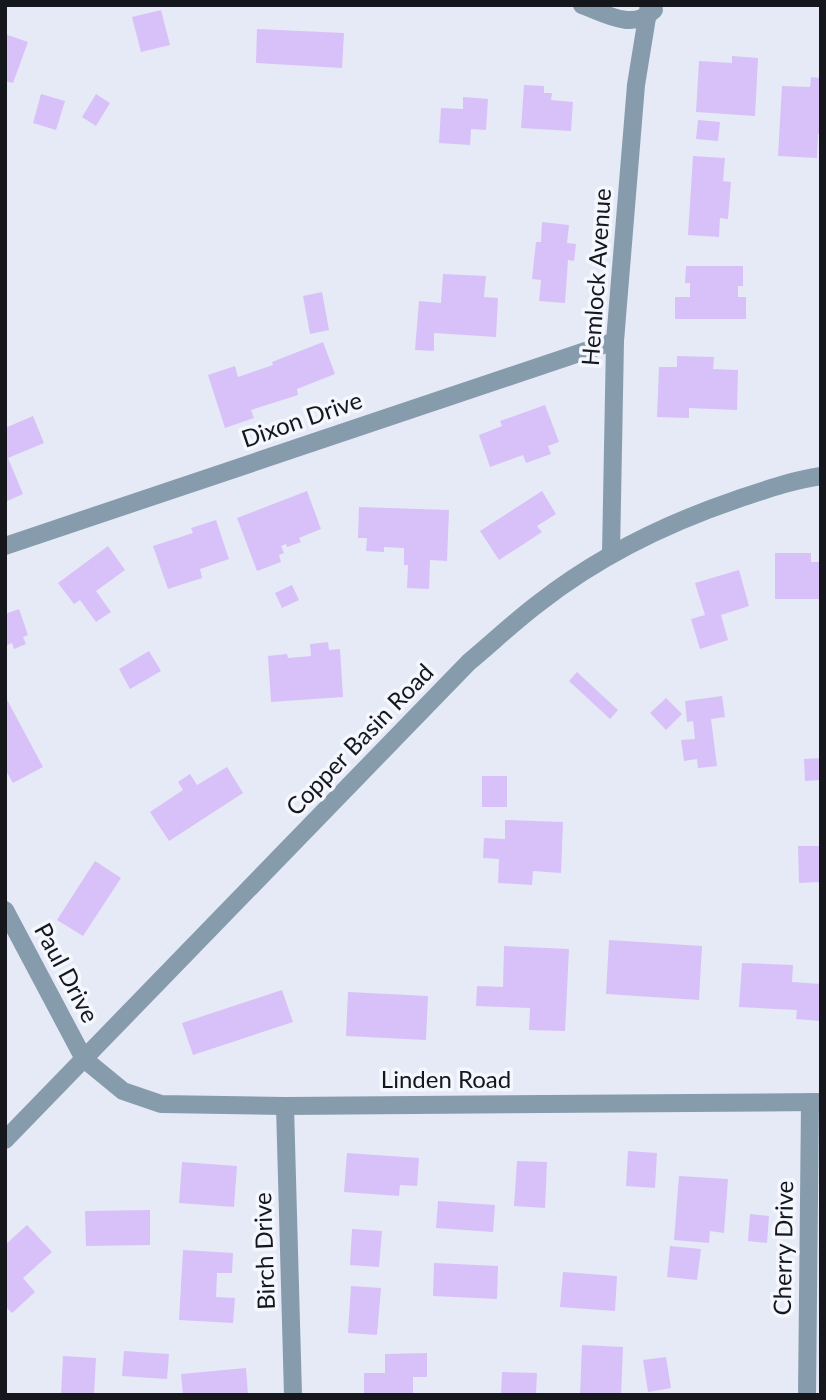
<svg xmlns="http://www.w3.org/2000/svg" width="826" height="1400" viewBox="0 0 826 1400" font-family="Lato,sans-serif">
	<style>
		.building { fill: #d8c1f8 }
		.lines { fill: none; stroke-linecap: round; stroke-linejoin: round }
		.minor { stroke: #869cad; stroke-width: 18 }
		.labels { text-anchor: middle; stroke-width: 7; stroke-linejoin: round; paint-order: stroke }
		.street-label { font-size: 24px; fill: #16171c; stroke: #f5f7fe }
	</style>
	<rect width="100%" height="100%" fill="#e6eaf6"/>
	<!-- building -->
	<g class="building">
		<polygon points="161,10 170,45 141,52 132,17"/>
		<polygon points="257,29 344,33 342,68 256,63"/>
		<polygon points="5,34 28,42 13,83 5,81"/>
		<polygon points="732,56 758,58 755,116 696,112 699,61 732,63"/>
		<polygon points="811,77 821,78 821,134 818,134 817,158 778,156 782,86 810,87"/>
		<polygon points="524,85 544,86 544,93 552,93 551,100 573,102 571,131 521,128"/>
		<polygon points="41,94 65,101 56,130 33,123"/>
		<polygon points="96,94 110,103 96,126 82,117"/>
		<polygon points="463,97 488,99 486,130 471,129 470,145 439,143 441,108 463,109"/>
		<polygon points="698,120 720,122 718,141 696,139"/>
		<polygon points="693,156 725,158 723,181 731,182 728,219 720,218 719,237 688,235"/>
		<polygon points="542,222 569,225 567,243 576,244 574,261 568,260 565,303 539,301 541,280 532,279 536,242 541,242"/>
		<polygon points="686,266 743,266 743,286 738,286 738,297 746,297 746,319 675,319 675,297 690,297 690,283 685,283"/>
		<polygon points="443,274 486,276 484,297 498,298 496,337 434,333 434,351 415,350 419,301 441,303"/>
		<polygon points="322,292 329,330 310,334 303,296"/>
		<polygon points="323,342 335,374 297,389 298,395 251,410 254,418 225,428 208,375 235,366 238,377 273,365 272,362"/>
		<polygon points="677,356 714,357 713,369 738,370 737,410 689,408 689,418 657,417 659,367 677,367"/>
		<polygon points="545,405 559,442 548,446 551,454 526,463 523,455 490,467 479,435 502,426 500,421"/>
		<polygon points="33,416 44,443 8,458 23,494 5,502 5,428"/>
		<polygon points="307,491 321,529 299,538 301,542 287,547 286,544 281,546 284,553 279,555 281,562 257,571 237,518"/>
		<polygon points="542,491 556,514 537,526 542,532 499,560 480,531"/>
		<polygon points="359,507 449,510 447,561 430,560 429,589 407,588 408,565 404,565 404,548 384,547 384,552 366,551 367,538 358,538"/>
		<polygon points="216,520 229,559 200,569 202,578 168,589 153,546 193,533 191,528"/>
		<polygon points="108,546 125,570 96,591 111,612 96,622 80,600 74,604 58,583"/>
		<polygon points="775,553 811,553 811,562 821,562 821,599 775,599"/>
		<polygon points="739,570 749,606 721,615 728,640 700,649 691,619 705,615 695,583"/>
		<polygon points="292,585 299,600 282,608 275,593"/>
		<polygon points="19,609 28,635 23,637 26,644 14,649 12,643 5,646 5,614"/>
		<polygon points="328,642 329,650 340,649 343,697 271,702 268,656 287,654 288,658 311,656 310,644"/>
		<polygon points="149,651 161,671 130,689 119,669"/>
		<polygon points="577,672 618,710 610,719 569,681"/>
		<polygon points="5,696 43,767 13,783 5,769"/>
		<polygon points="722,696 725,717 711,719 717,766 698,768 697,759 684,761 681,740 695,739 693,721 687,722 685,701"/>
		<polygon points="666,698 682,714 666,730 650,713"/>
		<polygon points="821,758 821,780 805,781 804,759"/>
		<polygon points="227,767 243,793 169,841 150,812 183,790 178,782 190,774 197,785"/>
		<rect x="482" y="776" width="25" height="31"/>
		<polygon points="505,820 563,822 561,873 533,871 532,885 498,883 499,859 483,858 484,838 505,839"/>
		<polygon points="798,846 821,846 821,882 799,883"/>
		<polygon points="95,861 121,878 83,936 57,920"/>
		<polygon points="609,940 702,946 699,1000 606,994"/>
		<polygon points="504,946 569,949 565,1031 529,1030 530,1008 476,1006 477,986 503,987"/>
		<polygon points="742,963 793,965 792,982 821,984 821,1021 796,1019 797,1010 739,1007"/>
		<polygon points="282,990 293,1022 193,1055 182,1023"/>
		<polygon points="348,992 428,996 426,1040 346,1036"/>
		<polygon points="628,1151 657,1153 655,1188 626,1186"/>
		<polygon points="347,1153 419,1158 417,1186 400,1185 399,1196 344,1192"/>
		<polygon points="517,1161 547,1162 545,1208 514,1206"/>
		<polygon points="182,1162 237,1166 234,1207 179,1203"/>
		<polygon points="679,1176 728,1179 724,1233 710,1231 709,1243 674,1240"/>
		<polygon points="438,1201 495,1205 493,1232 436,1228"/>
		<polygon points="150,1210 150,1245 86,1246 85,1211"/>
		<polygon points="750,1214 769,1216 767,1243 748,1241"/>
		<polygon points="27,1225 52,1252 23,1278 35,1292 12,1313 5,1306 5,1245"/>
		<polygon points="352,1229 382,1231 379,1267 350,1265"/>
		<polygon points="670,1246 701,1249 697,1280 667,1277"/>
		<polygon points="183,1250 233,1253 232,1273 217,1273 216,1297 235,1298 233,1323 179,1320"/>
		<polygon points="434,1263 498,1266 497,1299 433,1296"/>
		<polygon points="563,1272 617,1276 615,1311 560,1307"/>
		<polygon points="351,1286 381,1288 377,1335 348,1333"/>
		<polygon points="582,1345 623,1347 621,1395 580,1395"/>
		<polygon points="124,1351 169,1354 167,1379 122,1376"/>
		<polygon points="427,1353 427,1377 413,1377 413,1395 364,1395 364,1373 385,1373 385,1354"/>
		<polygon points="63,1356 96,1358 94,1395 61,1395"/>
		<polygon points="666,1357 671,1388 648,1392 643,1360"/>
		<polygon points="246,1368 248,1395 183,1395 181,1374"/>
		<polygon points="502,1372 537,1373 536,1395 501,1395"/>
	</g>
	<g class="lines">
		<!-- minor -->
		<g class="minor">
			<path d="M582 5C606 14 633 31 654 10"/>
			<polyline points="5,546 615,341"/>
			<polyline points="611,554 615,341 636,85 649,5"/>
			<polyline points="5,910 84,1059 123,1091 161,1104 285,1106 821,1102"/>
			<polyline points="285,1106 293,1395"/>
			<path d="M5 1140 469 662C492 643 515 621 539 603 599 556 667 523 738 499 765 490 793 480 821 476"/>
			<polyline points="807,1395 810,1102"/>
		</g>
	</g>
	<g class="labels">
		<!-- street labels -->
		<g class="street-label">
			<text transform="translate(597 277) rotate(-86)" y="8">Hemlock Avenue</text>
			<text transform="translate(302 420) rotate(-19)" y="8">Dixon Drive</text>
			<text transform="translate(360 740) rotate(-46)" y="8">Copper Basin Road</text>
			<text transform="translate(66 973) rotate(62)" y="8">Paul Drive</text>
			<text x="446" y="1088">Linden Road</text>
			<text transform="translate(784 1248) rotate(-89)" y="8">Cherry Drive</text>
			<text transform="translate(265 1251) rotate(-92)" y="8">Birch Drive</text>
		</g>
	</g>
	<!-- border -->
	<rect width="826" height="1400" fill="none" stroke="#16171c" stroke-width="14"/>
</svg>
